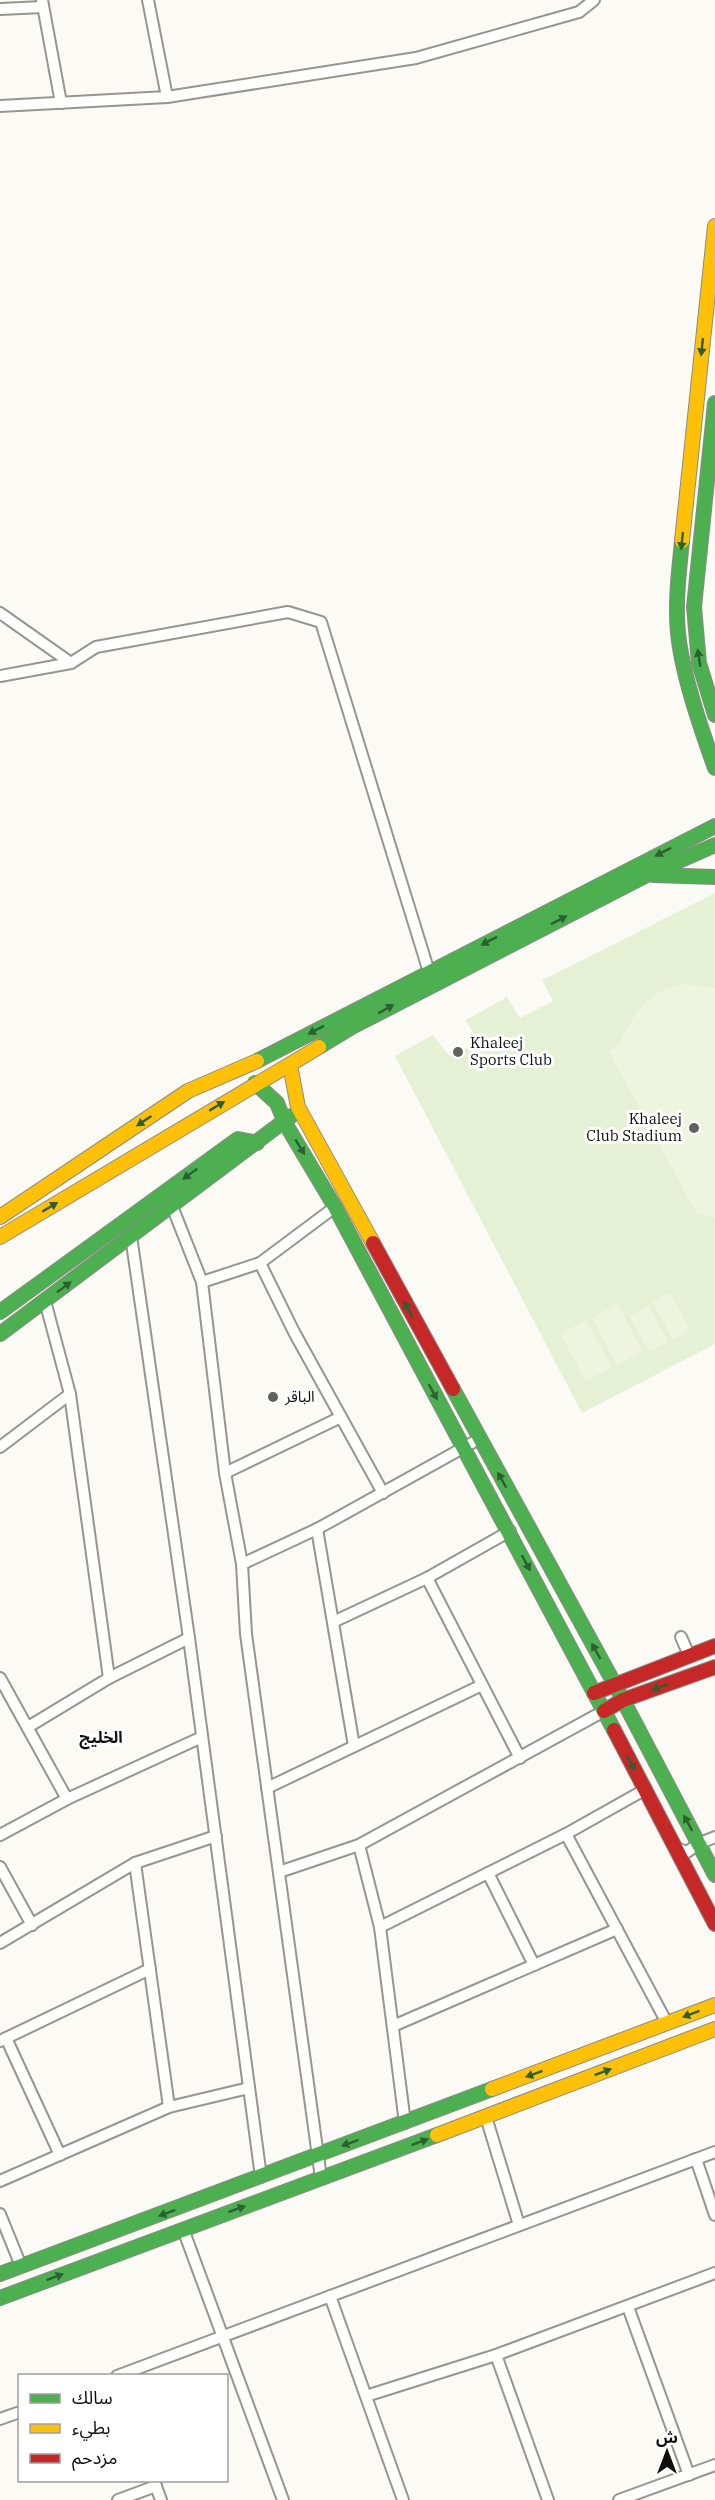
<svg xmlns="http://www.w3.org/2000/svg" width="715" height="2500" viewBox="0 0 715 2500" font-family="'IBM Plex Serif','Noto Sans Arabic',serif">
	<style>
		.green { fill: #e6f0d5 }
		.pitch { fill: #eff4df }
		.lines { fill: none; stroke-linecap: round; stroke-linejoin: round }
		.street-casing { stroke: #959592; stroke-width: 14 }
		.fast-casing { stroke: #8c8b89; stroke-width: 16 }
		.slow-casing { stroke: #8c8b89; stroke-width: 16 }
		.jam-casing { stroke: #8c8b89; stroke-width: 16 }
		.street { stroke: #fefefd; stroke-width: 10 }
		.fast { stroke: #4caf50; stroke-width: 14 }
		.slow { stroke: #ffc107; stroke-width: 14 }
		.jam { stroke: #c62828; stroke-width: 14 }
		.oneway { fill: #2e5f30 }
		.poi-dot { fill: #62615f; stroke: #fff; stroke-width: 2 }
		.labels { text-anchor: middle; stroke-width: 6; stroke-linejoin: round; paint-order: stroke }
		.poi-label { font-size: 15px; fill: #0f0f0f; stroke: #fff; text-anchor: start }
		.neighbourhood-label { font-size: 16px; font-weight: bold; fill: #0f0f0f; stroke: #fff }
	</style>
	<rect width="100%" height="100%" fill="#fbfaf4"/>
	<!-- green -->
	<polygon class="green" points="715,893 715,1344 582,1413 395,1056 433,1035 449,1056 478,1042 466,1020 507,997 520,1018 553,1001 542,980"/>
	<!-- pitch -->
	<g class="pitch">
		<path d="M686 984 715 988V1217L697 1214 609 1052C619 1046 621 1041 626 1031 639 1005 656 988 686 984Z"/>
		<polygon points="670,1293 690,1330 673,1340 653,1302"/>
		<polygon points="617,1304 643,1351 617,1365 592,1318"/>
		<polygon points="649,1306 668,1342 649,1352 629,1316"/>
		<polygon points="586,1320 612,1367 586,1381 560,1334"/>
	</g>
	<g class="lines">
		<!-- street casing -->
		<g class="street-casing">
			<g id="street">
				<polyline points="42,0 61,103"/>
				<polyline points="0,9 43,7"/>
				<polyline points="167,97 416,58 579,12 594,0"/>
				<polyline points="0,106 167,97 148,0"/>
				<polyline points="0,613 71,663"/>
				<polyline points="0,676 71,663 96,647 288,612 321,622 429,972"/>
				<polyline points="172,1206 202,1282 225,1473 242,1564 246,1634 321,2178"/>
				<polyline points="131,1236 189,1638 261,2177"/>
				<polyline points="260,1263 294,1332 383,1493"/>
				<polyline points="202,1282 260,1263 335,1207"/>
				<polyline points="45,1301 70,1394 109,1678"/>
				<polyline points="0,1447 70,1394"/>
				<polyline points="225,1473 341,1417"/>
				<polyline points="317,1529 354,1746"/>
				<polyline points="242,1564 317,1529 479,1439"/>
				<polyline points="427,1578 520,1758"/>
				<polyline points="333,1622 427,1578 510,1531"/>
				<polyline points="681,1637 689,1655"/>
				<polyline points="0,1678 67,1799"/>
				<polyline points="28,1727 109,1678 189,1638"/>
				<polyline points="267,1788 482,1685"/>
				<polyline points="566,1834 667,2023"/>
				<polyline points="0,1835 67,1799 202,1737"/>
				<polyline points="359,1845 380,1927 405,2123"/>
				<polyline points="676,1848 687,1852 698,1844 715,1837"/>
				<polyline points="135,1863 169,2107"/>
				<polyline points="0,1867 32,1925"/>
				<polyline points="279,1872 359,1845 604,1711"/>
				<polyline points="488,1873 534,1965"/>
				<polyline points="380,1927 566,1834 646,1789"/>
				<polyline points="0,1943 135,1863 216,1836"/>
				<polyline points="393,2026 617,1929"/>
				<polyline points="6,2038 60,2155"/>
				<polyline points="0,2041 150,1969"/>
				<polyline points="486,2117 519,2225"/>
				<polyline points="696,2159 715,2215"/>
				<polyline points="0,2181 169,2107 249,2088"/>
				<polyline points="0,2214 21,2266"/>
				<polyline points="183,2229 283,2500"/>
				<polyline points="330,2296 403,2500"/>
				<polyline points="628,2307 689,2475"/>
				<polyline points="496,2355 548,2500"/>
				<polyline points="117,2376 715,2152"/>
				<polyline points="366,2396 496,2355 715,2273"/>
				<polyline points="0,2419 20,2412"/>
				<polyline points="154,2481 161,2500"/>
				<polyline points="118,2500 156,2486"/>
				<polyline points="619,2500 715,2465"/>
			</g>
		</g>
		<!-- fast casing -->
		<g class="fast-casing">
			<g id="fast">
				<polyline points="715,403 694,607 699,663 715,715"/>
				<path d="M682 541C679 571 675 603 678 633 682 674 701 729 715 768"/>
				<polyline points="653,875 715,877"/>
				<polyline points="319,1047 352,1027 647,875 715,845"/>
				<polyline points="257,1061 715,826"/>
				<polyline points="255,1083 277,1103 285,1123 335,1207 614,1730"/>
				<polyline points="0,1312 238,1139 257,1143"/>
				<polyline points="0,1334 291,1116"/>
				<polyline points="453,1389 614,1683 715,1875"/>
				<polyline points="0,2274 492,2089"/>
				<polyline points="0,2298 437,2135"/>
			</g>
		</g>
		<!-- slow casing -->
		<g class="slow-casing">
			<g id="slow">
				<polyline points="682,541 715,226"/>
				<polyline points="290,1065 298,1107 373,1243"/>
				<polyline points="0,1217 188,1091 257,1061"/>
				<polyline points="0,1237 319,1047"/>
				<polyline points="492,2089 715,2005"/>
				<polyline points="437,2135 715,2029"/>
			</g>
		</g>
		<!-- jam casing -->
		<g class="jam-casing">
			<g id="jam">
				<polyline points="373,1243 453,1389"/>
				<polyline points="594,1693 715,1646"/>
				<polyline points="604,1711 623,1700 715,1667"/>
				<polyline points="614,1730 715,1924"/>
			</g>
		</g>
		<!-- street -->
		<use href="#street" class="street"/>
		<!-- fast -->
		<use href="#fast" class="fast"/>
		<!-- slow -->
		<use href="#slow" class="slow"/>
		<!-- jam -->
		<use href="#jam" class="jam"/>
	</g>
	<!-- one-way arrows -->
	<defs><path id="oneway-solid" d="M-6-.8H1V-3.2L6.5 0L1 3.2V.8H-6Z" transform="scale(1.5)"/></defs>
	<g class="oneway">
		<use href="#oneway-solid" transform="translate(702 347) rotate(96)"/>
		<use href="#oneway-solid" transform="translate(682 541) rotate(96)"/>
		<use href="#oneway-solid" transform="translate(699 658) rotate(-99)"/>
		<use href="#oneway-solid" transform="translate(663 852) rotate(153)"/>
		<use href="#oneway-solid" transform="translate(559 920) rotate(-27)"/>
		<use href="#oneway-solid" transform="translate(489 941) rotate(153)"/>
		<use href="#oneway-solid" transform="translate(386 1009) rotate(-29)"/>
		<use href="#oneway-solid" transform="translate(316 1030) rotate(153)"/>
		<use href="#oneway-solid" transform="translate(217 1106) rotate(-31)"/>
		<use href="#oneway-solid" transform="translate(144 1121) rotate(146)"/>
		<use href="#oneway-solid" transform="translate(300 1147) rotate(59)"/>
		<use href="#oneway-solid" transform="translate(190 1174) rotate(144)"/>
		<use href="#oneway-solid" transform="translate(50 1207) rotate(-31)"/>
		<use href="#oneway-solid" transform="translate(64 1287) rotate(-37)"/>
		<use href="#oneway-solid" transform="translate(408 1309) rotate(-119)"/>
		<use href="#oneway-solid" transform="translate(433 1392) rotate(62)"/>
		<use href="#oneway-solid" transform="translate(502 1480) rotate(-119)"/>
		<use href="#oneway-solid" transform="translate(526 1563) rotate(62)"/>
		<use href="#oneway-solid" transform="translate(596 1651) rotate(-119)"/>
		<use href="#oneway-solid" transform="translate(660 1687) rotate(160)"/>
		<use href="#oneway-solid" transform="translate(631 1763) rotate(62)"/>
		<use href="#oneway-solid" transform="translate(688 1823) rotate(-118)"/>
		<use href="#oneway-solid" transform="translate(691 2014) rotate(159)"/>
		<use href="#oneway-solid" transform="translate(603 2072) rotate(-21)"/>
		<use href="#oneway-solid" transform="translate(534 2074) rotate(160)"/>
		<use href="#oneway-solid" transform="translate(420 2142) rotate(-20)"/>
		<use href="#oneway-solid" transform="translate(350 2143) rotate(160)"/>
		<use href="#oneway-solid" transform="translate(237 2209) rotate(-20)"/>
		<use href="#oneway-solid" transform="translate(167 2213) rotate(159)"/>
		<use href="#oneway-solid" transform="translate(55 2277) rotate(-21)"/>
	</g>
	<!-- markers -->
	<g class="poi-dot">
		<circle cx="458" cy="1052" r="6"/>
		<circle cx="694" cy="1128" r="6"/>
		<circle cx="273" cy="1397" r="6"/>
	</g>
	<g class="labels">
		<!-- poi labels -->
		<g class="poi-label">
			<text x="470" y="1048">Khaleej<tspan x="470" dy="17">Sports Club</tspan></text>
			<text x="682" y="1124" text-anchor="end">Khaleej<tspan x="682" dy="17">Club Stadium</tspan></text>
			<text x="285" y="1402">الباقر</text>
		</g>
		<!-- neighbourhood labels -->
		<g class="neighbourhood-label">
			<text x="101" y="1743">الخليج</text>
		</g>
	</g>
	<!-- legend -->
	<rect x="18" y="2374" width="210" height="108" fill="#ffffff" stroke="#9f9f9f" stroke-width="1.5"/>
	<rect x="30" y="2394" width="30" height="9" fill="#4caf50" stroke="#9f9f9f" stroke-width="1.5"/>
	<text x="72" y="2404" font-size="18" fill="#0f0f0f">سالك</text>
	<rect x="30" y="2424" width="30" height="9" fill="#ffc107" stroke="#9f9f9f" stroke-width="1.5"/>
	<text x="72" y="2434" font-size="18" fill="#0f0f0f">بطيء</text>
	<rect x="30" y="2454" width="30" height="9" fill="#c62828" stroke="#9f9f9f" stroke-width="1.5"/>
	<text x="72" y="2464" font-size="18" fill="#0f0f0f">مزدحم</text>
	<!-- north arrow -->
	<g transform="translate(667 2452)" stroke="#ffffff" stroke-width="4.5" paint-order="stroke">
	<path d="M0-4.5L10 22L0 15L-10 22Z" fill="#0f0f0f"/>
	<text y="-9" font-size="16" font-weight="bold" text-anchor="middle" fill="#0f0f0f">ش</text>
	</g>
</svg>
